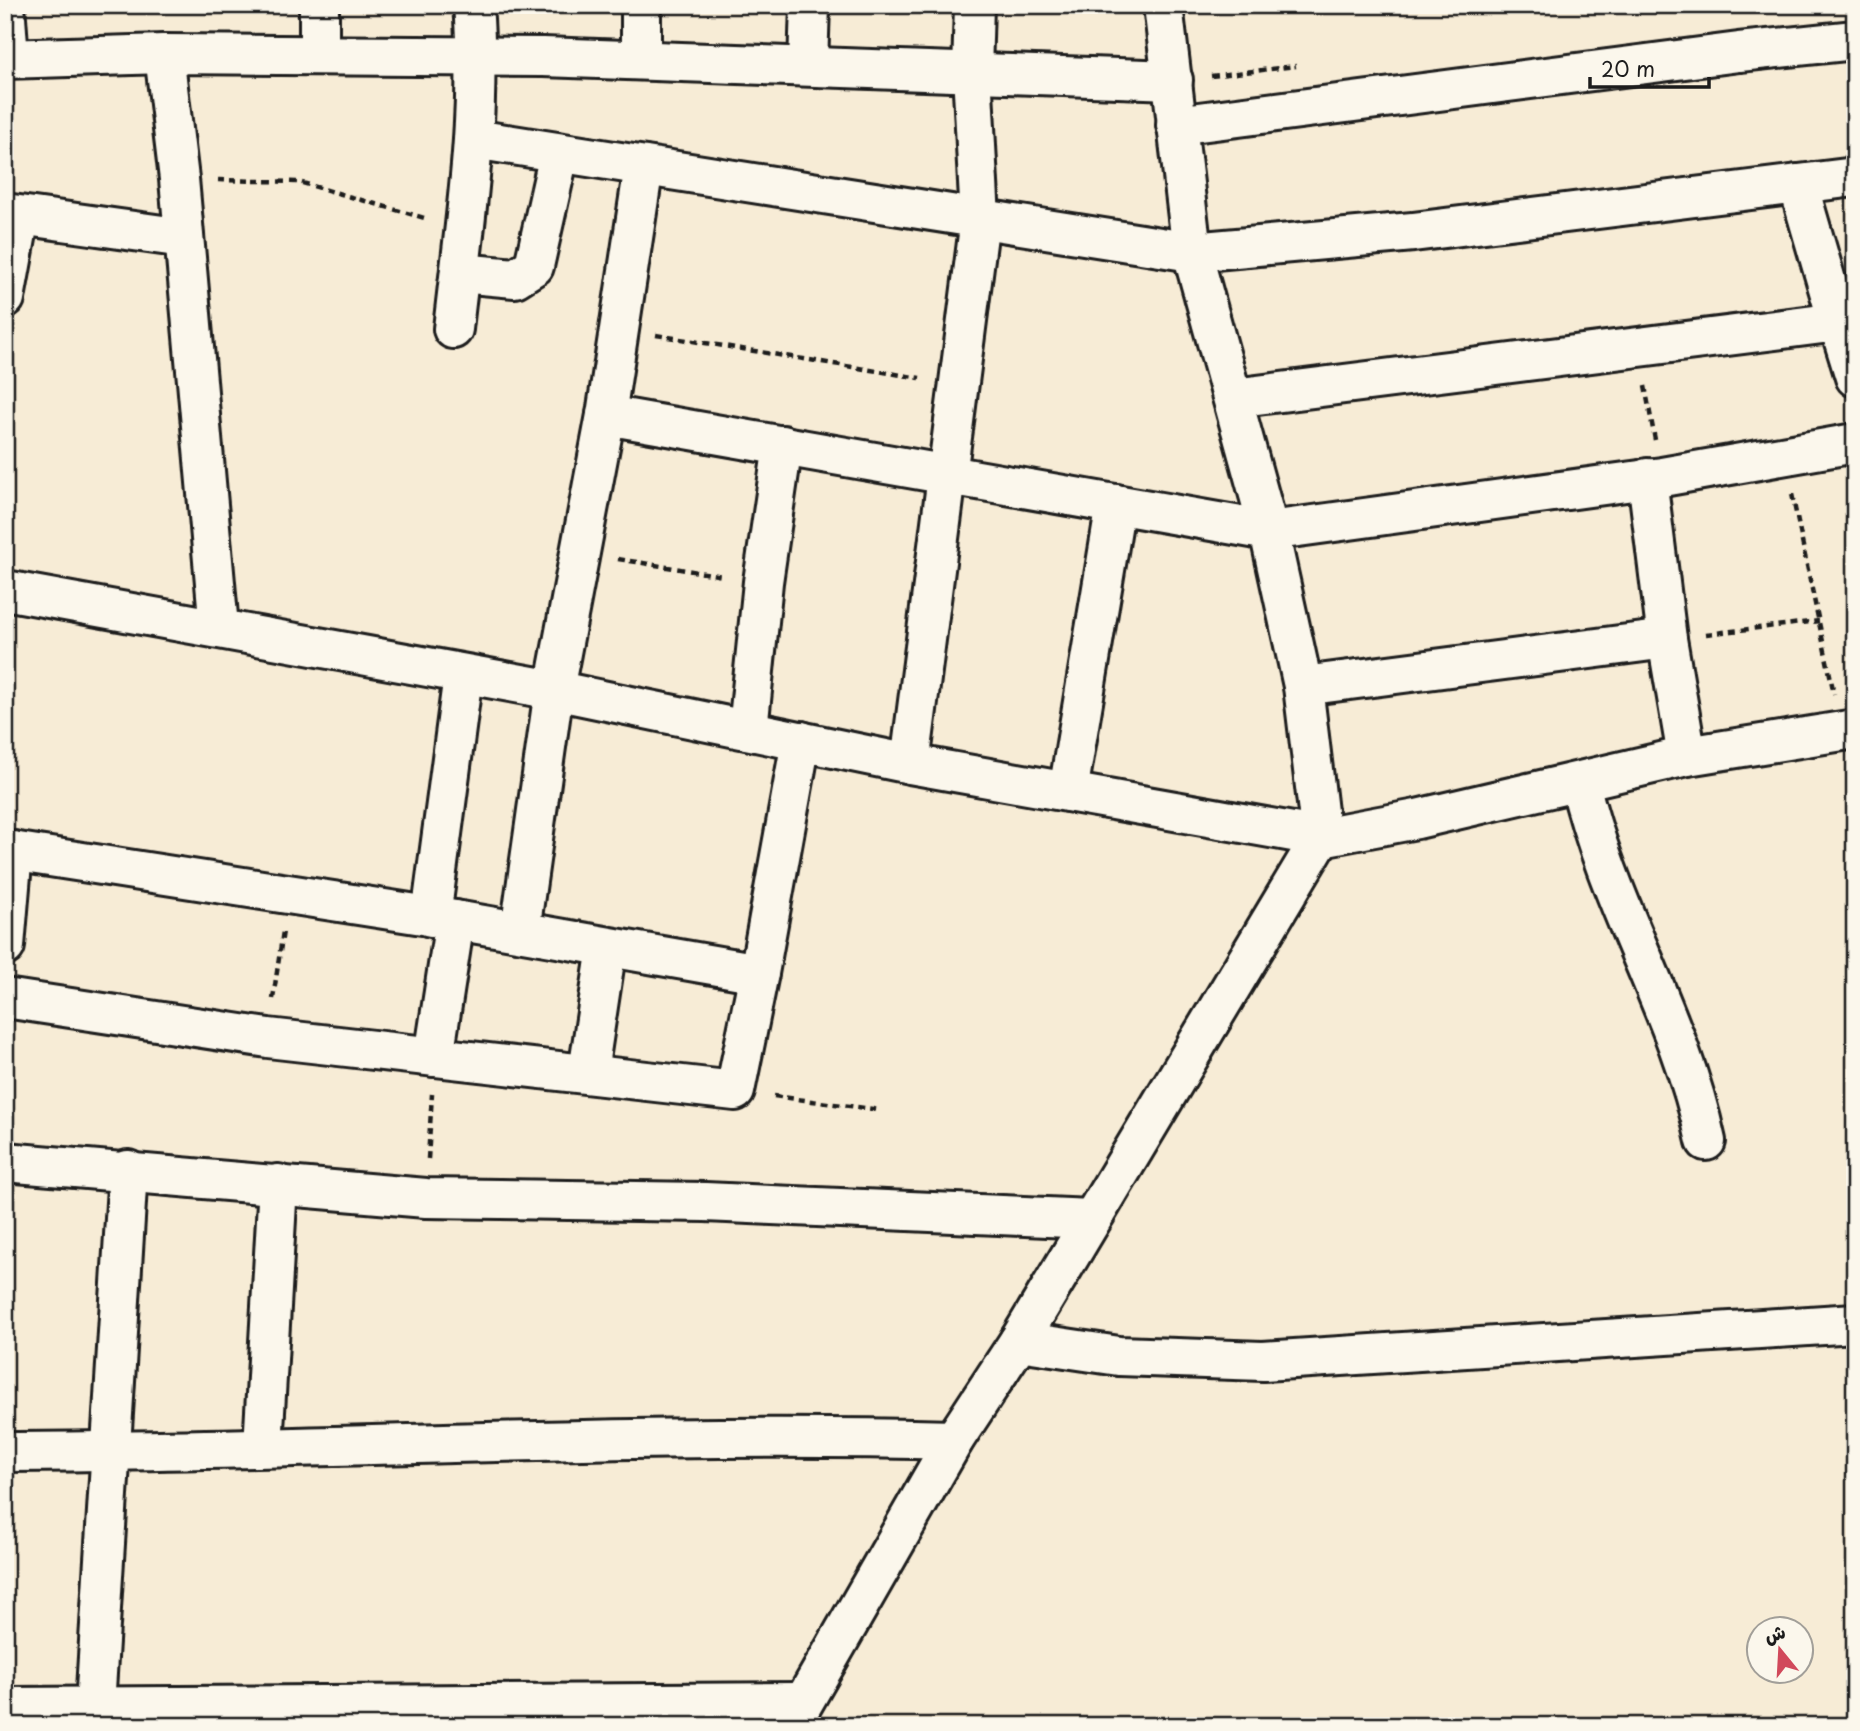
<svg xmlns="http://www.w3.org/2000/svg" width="1860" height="1731" viewBox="0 0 1860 1731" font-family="'Playpen Sans','Playpen Sans Arabic',sans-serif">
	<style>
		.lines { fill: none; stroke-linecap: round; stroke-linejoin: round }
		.minor-casing { stroke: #1c1c1c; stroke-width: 44 }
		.path { stroke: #1c1c1c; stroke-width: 4.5; stroke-dasharray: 7 5; stroke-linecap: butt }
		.minor { stroke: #fbf7ec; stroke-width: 38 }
	</style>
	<rect width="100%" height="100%" fill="#f7ecd6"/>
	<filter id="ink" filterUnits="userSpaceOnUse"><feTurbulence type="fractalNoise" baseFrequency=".0143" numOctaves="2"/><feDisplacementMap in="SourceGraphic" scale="14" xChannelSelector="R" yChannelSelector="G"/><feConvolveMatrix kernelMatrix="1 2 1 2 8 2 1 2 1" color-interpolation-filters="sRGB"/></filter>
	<g filter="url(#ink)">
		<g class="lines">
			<!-- minor casing -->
			<g class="minor-casing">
				<g id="minor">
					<polyline points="5,5 9,58"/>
					<polyline points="164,54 179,179 219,628"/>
					<polyline points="319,54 319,5"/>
					<polyline points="5,59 164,54 543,57 1173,80"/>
					<polyline points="641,59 641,5"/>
					<polyline points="808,65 810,5"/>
					<polyline points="1176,125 1739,52 1855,40"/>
					<polyline points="474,139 1192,252 1413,232 1855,177"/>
					<polyline points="1798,184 1838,322"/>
					<polyline points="5,213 184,238"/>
					<polyline points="460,273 515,278 534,266 559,154"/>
					<polyline points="5,298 20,216"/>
					<path d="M453 329C465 221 482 114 473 5"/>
					<polyline points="1233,398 1838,322 1855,377"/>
					<polyline points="606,415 1269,531 1662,477 1855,443"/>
					<polyline points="1647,478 1667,639 1687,756"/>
					<polyline points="5,590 554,690 910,764 1321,837 1417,819 1687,756 1855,729"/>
					<polyline points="1303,686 1667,639"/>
					<polyline points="748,730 763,582 783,445"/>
					<polyline points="910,764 980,219 972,72 974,5"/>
					<path d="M1580 783C1609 907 1680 1016 1706 1141"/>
					<polyline points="1068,792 1116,504"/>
					<polyline points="5,850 455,920 759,973 801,741"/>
					<polyline points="431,917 463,675"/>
					<polyline points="520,931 554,690 606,415 644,166"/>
					<polyline points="5,946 13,851"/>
					<polyline points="5,998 268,1038 735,1091 759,973"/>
					<polyline points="434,1057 455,920"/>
					<polyline points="588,1072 607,947"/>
					<polyline points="5,1162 426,1198 705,1202 1091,1219"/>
					<polyline points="1019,1341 1119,1356 1263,1361 1855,1323"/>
					<polyline points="263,1447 278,1184"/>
					<path d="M5 1452C322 1451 638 1431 954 1440"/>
					<polyline points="95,1706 128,1170"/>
					<polyline points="5,1707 803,1702"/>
					<polyline points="790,1726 954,1440 1019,1341 1321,837 1303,686 1269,531 1192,252 1163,5"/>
				</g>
			</g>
			<!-- path -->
			<g class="path">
				<polyline points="1211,76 1296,66"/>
				<polyline points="218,180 299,182 428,219"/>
				<polyline points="656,335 920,378"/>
				<polyline points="1645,386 1655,440"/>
				<polyline points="1792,494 1834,694"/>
				<polyline points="618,559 723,576"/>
				<polyline points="1706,634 1819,621"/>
				<polyline points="273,999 283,931"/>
				<polyline points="774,1096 880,1110"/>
				<polyline points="428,1159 432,1094"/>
			</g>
			<!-- minor -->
			<use href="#minor" class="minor"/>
		</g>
	</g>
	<!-- margin -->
	<rect width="1860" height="1731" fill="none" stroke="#fbf7ec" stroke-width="28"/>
	<rect x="14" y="14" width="1832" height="1703" fill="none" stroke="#1c1c1c" stroke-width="2.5" filter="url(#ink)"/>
	<!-- north arrow -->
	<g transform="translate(1780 1650) rotate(342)"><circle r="33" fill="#fbf7ec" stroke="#a29f99" stroke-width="2"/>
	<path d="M0-5L12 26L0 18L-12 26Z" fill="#d1495b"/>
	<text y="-10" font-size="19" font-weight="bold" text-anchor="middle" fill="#1c1c1c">ش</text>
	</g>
	<!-- scale -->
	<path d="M1590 77v10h119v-10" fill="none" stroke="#1c1c1c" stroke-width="3.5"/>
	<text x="1601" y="77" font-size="21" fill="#1c1c1c" stroke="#fbf7ec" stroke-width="5" paint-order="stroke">20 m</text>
</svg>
